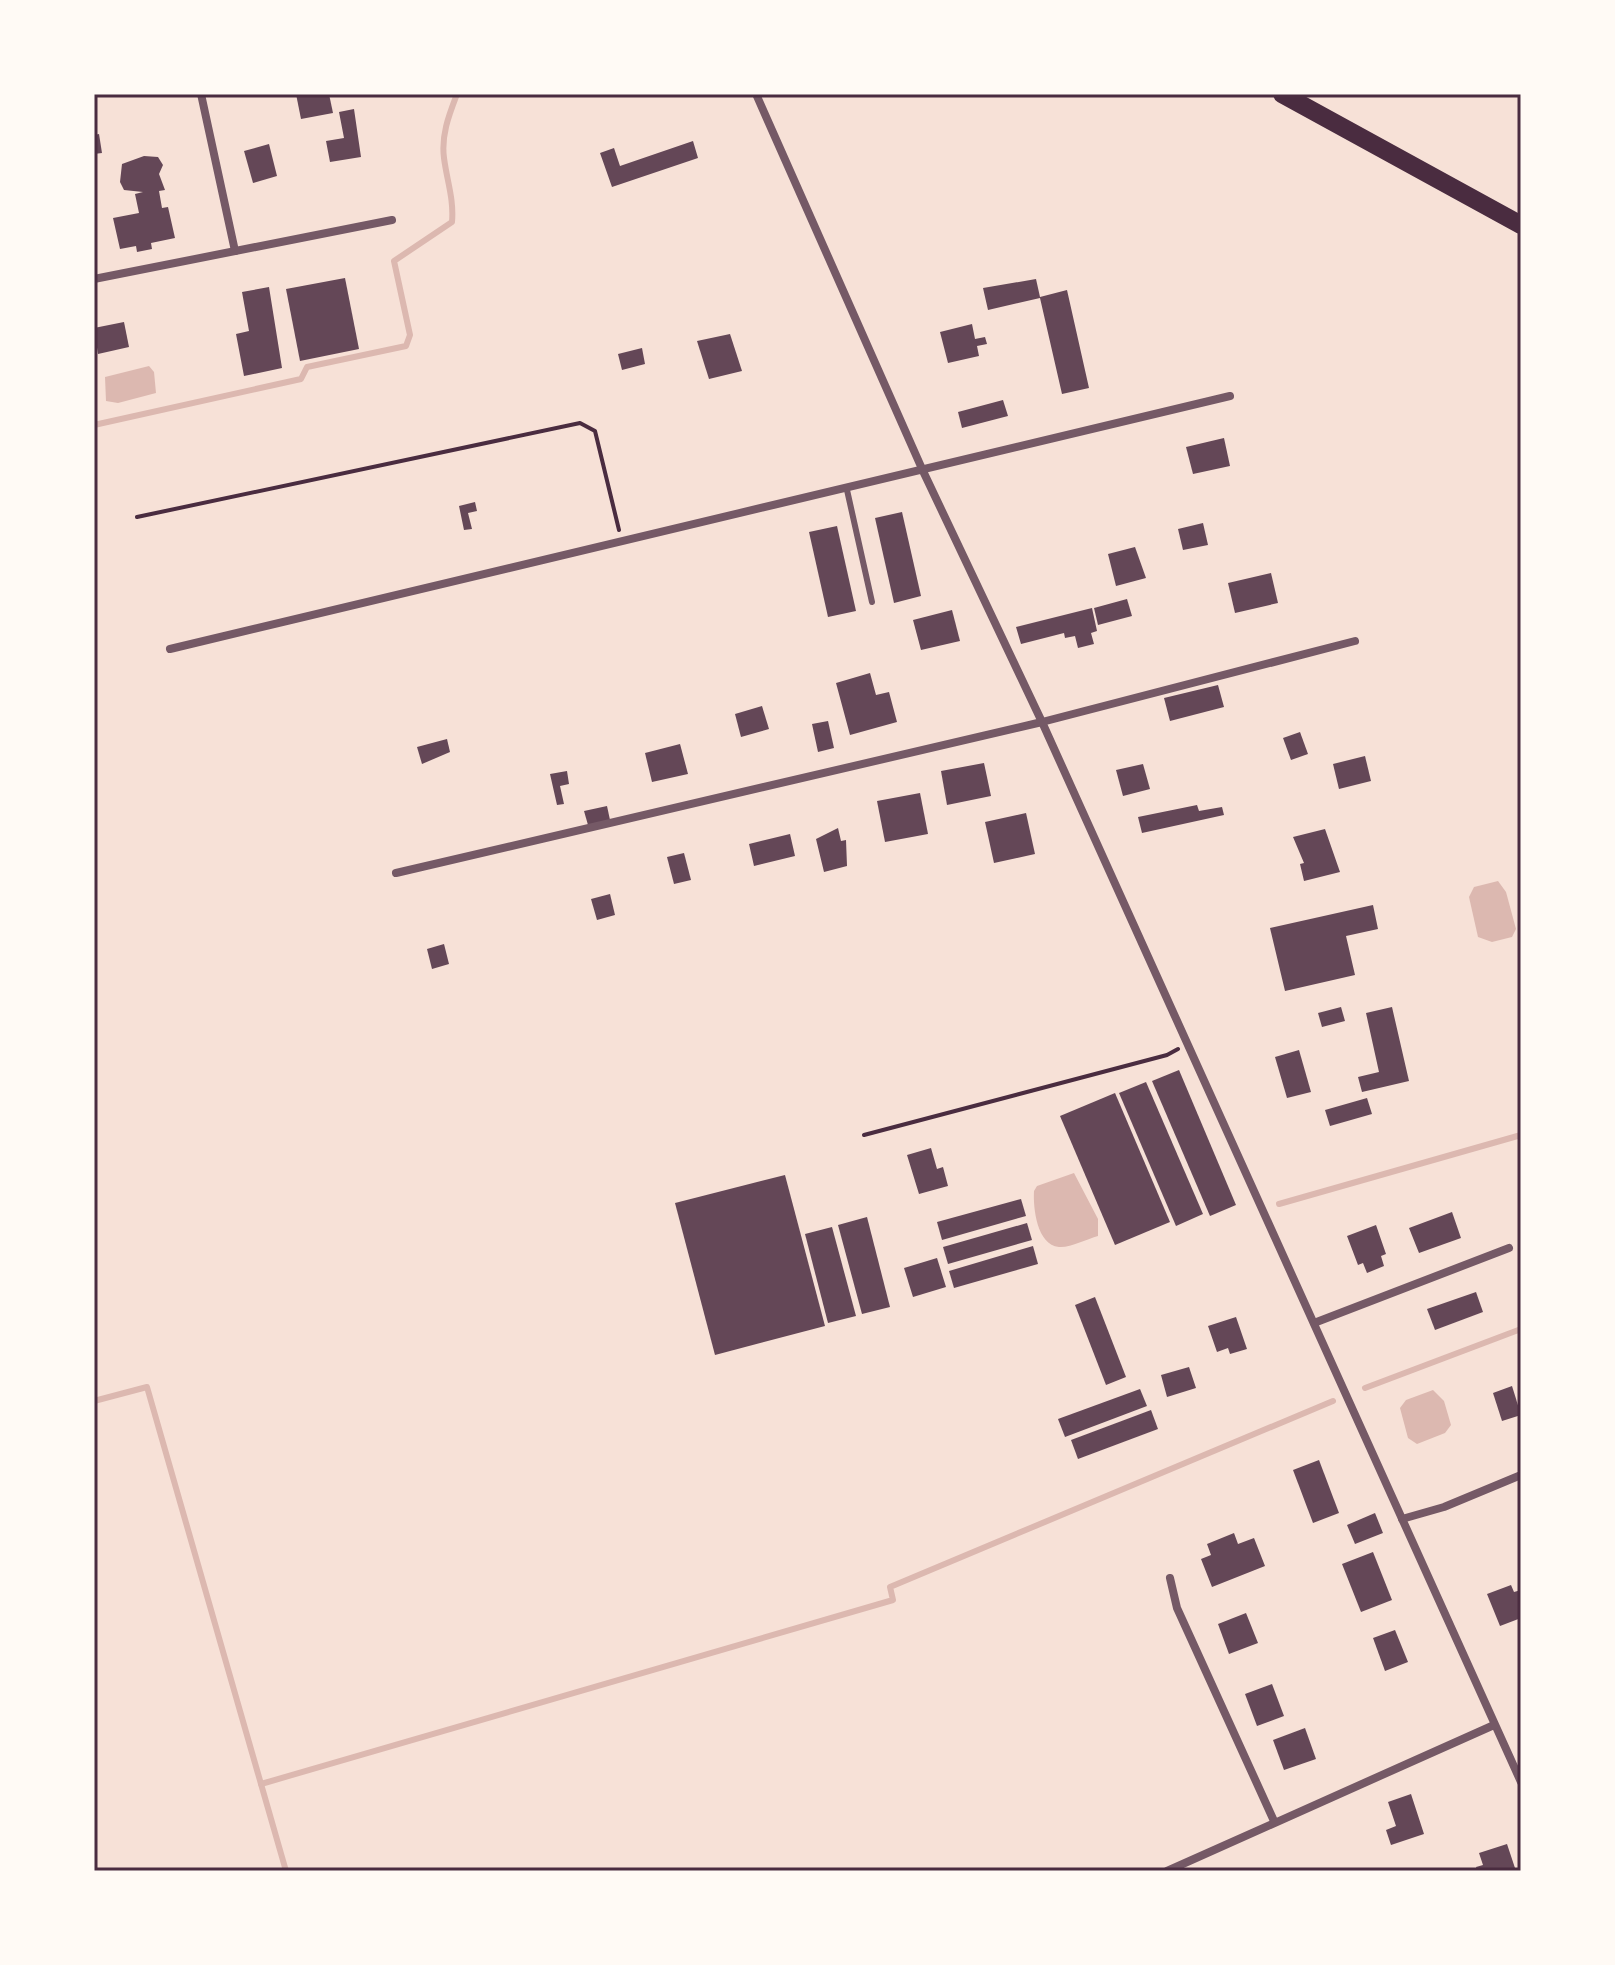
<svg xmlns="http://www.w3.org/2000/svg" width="1615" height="1965" viewBox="0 0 1615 1965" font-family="Lato,sans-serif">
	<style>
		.water { fill: #dcb8b0 }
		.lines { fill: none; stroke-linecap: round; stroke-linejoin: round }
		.stream { stroke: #dcb8b0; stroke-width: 6 }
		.building { fill: #644757 }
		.path { stroke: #4a2c40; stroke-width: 4 }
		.service { stroke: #755966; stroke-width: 6 }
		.minor { stroke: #755966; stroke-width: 8 }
		.primary { stroke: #4a2c40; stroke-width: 18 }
		.neatline { fill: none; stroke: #4a2c40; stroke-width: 3 }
	</style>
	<rect width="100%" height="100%" fill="#f7e1d7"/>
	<!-- water -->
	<g class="water">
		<polygon points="149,366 154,372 156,393 118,403 106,401 105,377"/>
		<polygon points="1498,881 1506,892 1516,929 1512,937 1492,942 1478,937 1469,897 1474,887"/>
		<path d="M1074 1173 1098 1219V1236C1087 1239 1070 1248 1059 1247 1037 1245 1033 1208 1034 1191L1037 1186Z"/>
		<polygon points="1433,1390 1444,1401 1451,1425 1445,1433 1417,1444 1408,1438 1400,1408 1406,1400"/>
	</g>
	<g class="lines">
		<!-- stream -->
		<g class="stream">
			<path d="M94 425 301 379 307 367 406 346 410 335 394 261 452 222C454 199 447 181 444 158 441 135 449 115 457 94"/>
			<polyline points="1279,1204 1521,1135"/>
			<polyline points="1365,1388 1521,1329"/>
			<polyline points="94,1401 147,1387 286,1871"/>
			<polyline points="261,1784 893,1600 890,1587 1333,1401"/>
		</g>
	</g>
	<!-- building -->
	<g class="building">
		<polygon points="296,94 329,94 333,113 301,119"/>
		<polygon points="354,109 361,157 330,162 326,141 344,138 339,112"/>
		<polygon points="99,134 102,153 94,154 94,135"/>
		<polygon points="693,141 698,158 612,187 600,153 614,148 620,166"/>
		<polygon points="269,144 277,176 253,183 244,151"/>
		<polygon points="144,156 158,157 163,165 159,174 165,190 159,191 162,208 168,207 175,238 151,243 152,249 137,252 136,246 120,249 113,218 139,213 135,194 143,192 124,190 120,182 122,164"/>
		<polygon points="345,278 359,349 300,361 286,289"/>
		<polygon points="1036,279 1040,297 1067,290 1089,388 1062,394 1040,298 988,310 983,288"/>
		<polygon points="269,287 282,368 244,376 236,334 249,331 242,292"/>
		<polygon points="124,322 129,347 98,354 94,328"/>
		<polygon points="972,324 975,339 985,337 987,344 977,346 979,356 948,363 940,332"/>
		<polygon points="730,334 742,371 709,379 697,341"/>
		<polygon points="642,348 645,364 622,370 618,354"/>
		<polygon points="1003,400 1008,416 962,428 958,412"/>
		<polygon points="1224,438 1230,466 1193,474 1186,447"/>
		<polygon points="475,502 477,511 468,513 472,529 464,530 459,506"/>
		<polygon points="902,512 921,596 894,603 875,518"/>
		<polygon points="1203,523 1208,545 1183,550 1178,529"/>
		<polygon points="837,526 856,611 828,617 809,532"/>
		<polygon points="1135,547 1146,578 1116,586 1108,554"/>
		<polygon points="1271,573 1278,603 1235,613 1228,583"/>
		<polygon points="1127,599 1132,616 1098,625 1094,608"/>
		<polygon points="1092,608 1097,631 1091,633 1094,644 1078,648 1075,636 1065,638 1064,633 1021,644 1016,627"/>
		<polygon points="952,610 960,641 921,650 913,620"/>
		<polygon points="870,673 876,695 889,692 897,722 850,735 836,683"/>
		<polygon points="1218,685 1224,707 1170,721 1164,698"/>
		<polygon points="762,706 769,729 741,737 735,714"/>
		<polygon points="828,721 834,748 818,752 812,724"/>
		<polygon points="1300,732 1308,754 1291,760 1283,738"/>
		<polygon points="447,739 450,752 422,764 417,747"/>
		<polygon points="680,744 688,774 652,782 645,753"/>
		<polygon points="1365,756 1371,781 1339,789 1333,764"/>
		<polygon points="984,763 991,796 947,805 941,771"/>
		<polygon points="1143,764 1150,789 1123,796 1116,770"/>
		<polygon points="567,771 569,784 560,786 564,804 557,805 550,774"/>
		<polygon points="920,793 928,834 885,842 877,801"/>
		<polygon points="1197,805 1199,811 1222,807 1224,815 1142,833 1138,817"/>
		<polygon points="607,806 610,820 588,825 584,811"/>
		<polygon points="1026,813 1035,854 994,863 985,822"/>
		<polygon points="838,828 841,841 846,840 847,866 824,872 816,839"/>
		<polygon points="1325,829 1340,872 1304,881 1300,864 1304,863 1293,837"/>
		<polygon points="790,834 795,856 754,866 749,844"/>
		<polygon points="684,853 691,880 674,884 667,857"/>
		<polygon points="610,894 615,915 597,920 591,899"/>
		<polygon points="1373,905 1378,929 1346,936 1355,975 1285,991 1270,928"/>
		<polygon points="444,944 449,964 432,969 427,949"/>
		<polygon points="1341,1007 1345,1021 1322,1027 1318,1013"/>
		<polygon points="1392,1007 1409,1081 1362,1092 1358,1077 1379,1072 1366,1013"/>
		<polygon points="1299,1050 1311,1092 1287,1098 1275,1057"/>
		<polygon points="1179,1070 1236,1205 1210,1216 1152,1081"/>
		<polygon points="1146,1082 1203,1214 1176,1226 1119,1093"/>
		<polygon points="1115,1093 1170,1222 1115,1245 1060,1116"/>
		<polygon points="1367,1098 1372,1114 1330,1126 1325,1110"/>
		<polygon points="931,1148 937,1169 943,1167 948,1186 919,1194 907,1155"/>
		<polygon points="785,1175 825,1326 715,1355 675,1203"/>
		<polygon points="1021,1199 1026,1216 942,1240 937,1222"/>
		<polygon points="1452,1212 1461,1238 1419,1253 1409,1228"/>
		<polygon points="867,1217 890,1307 862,1314 838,1225"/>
		<polygon points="1027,1223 1032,1240 948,1264 943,1247"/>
		<polygon points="1376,1225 1386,1254 1381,1256 1384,1266 1367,1273 1363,1263 1358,1265 1347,1236"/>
		<polygon points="832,1227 856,1316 828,1323 805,1234"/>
		<polygon points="1033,1246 1038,1264 954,1288 949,1271"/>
		<polygon points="937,1258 946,1287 913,1297 904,1268"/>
		<polygon points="1476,1292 1483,1312 1435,1330 1427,1309"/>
		<polygon points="1095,1297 1126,1377 1106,1385 1075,1305"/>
		<polygon points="1236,1317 1247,1349 1230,1354 1228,1348 1217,1352 1208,1326"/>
		<polygon points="1189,1367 1196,1388 1167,1397 1161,1375"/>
		<polygon points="1512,1386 1521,1415 1502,1421 1493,1393"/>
		<polygon points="1140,1389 1147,1406 1065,1437 1058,1419"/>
		<polygon points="1151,1410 1158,1429 1078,1459 1071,1440"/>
		<polygon points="1319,1460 1339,1513 1313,1523 1293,1470"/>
		<polygon points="1375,1513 1383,1533 1355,1544 1347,1525"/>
		<polygon points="1234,1533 1238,1544 1254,1538 1265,1566 1212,1587 1201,1559 1211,1555 1207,1544"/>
		<polygon points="1373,1552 1392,1600 1361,1612 1342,1564"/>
		<polygon points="1511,1585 1514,1592 1521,1590 1521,1618 1500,1626 1487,1594"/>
		<polygon points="1246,1613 1258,1643 1229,1654 1218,1624"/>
		<polygon points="1395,1630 1408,1662 1385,1671 1373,1638"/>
		<polygon points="1272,1684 1284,1716 1257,1726 1245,1694"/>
		<polygon points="1305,1728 1316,1759 1284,1770 1273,1740"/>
		<polygon points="1411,1794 1424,1834 1391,1845 1386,1830 1396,1826 1388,1802"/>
		<polygon points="1507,1844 1516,1871 1477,1871 1476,1867 1483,1865 1479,1853"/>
	</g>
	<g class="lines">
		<!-- path -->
		<g class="path">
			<polyline points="137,517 580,423 595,431 619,530"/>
			<polyline points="864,1135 1167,1055 1178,1049"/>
		</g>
		<!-- service -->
		<polyline class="service" points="847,490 872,602"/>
		<!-- minor -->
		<g class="minor">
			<polyline points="201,94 235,251"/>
			<polyline points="756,94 923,471 1042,722 1521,1782"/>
			<polyline points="94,279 392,220"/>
			<polyline points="170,649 1230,396"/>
			<polyline points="396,873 1042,722 1355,641"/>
			<polyline points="1314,1323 1509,1248"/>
			<polyline points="1402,1519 1444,1507 1521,1475"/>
			<polyline points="1170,1578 1177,1608 1274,1821"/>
			<polyline points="1167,1871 1494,1725"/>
		</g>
		<!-- primary -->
		<polyline class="primary" points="1282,94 1521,225"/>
	</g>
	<!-- border -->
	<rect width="1615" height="1965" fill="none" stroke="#fffaf5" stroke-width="192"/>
	<rect x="96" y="96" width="1423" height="1773" class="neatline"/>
</svg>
